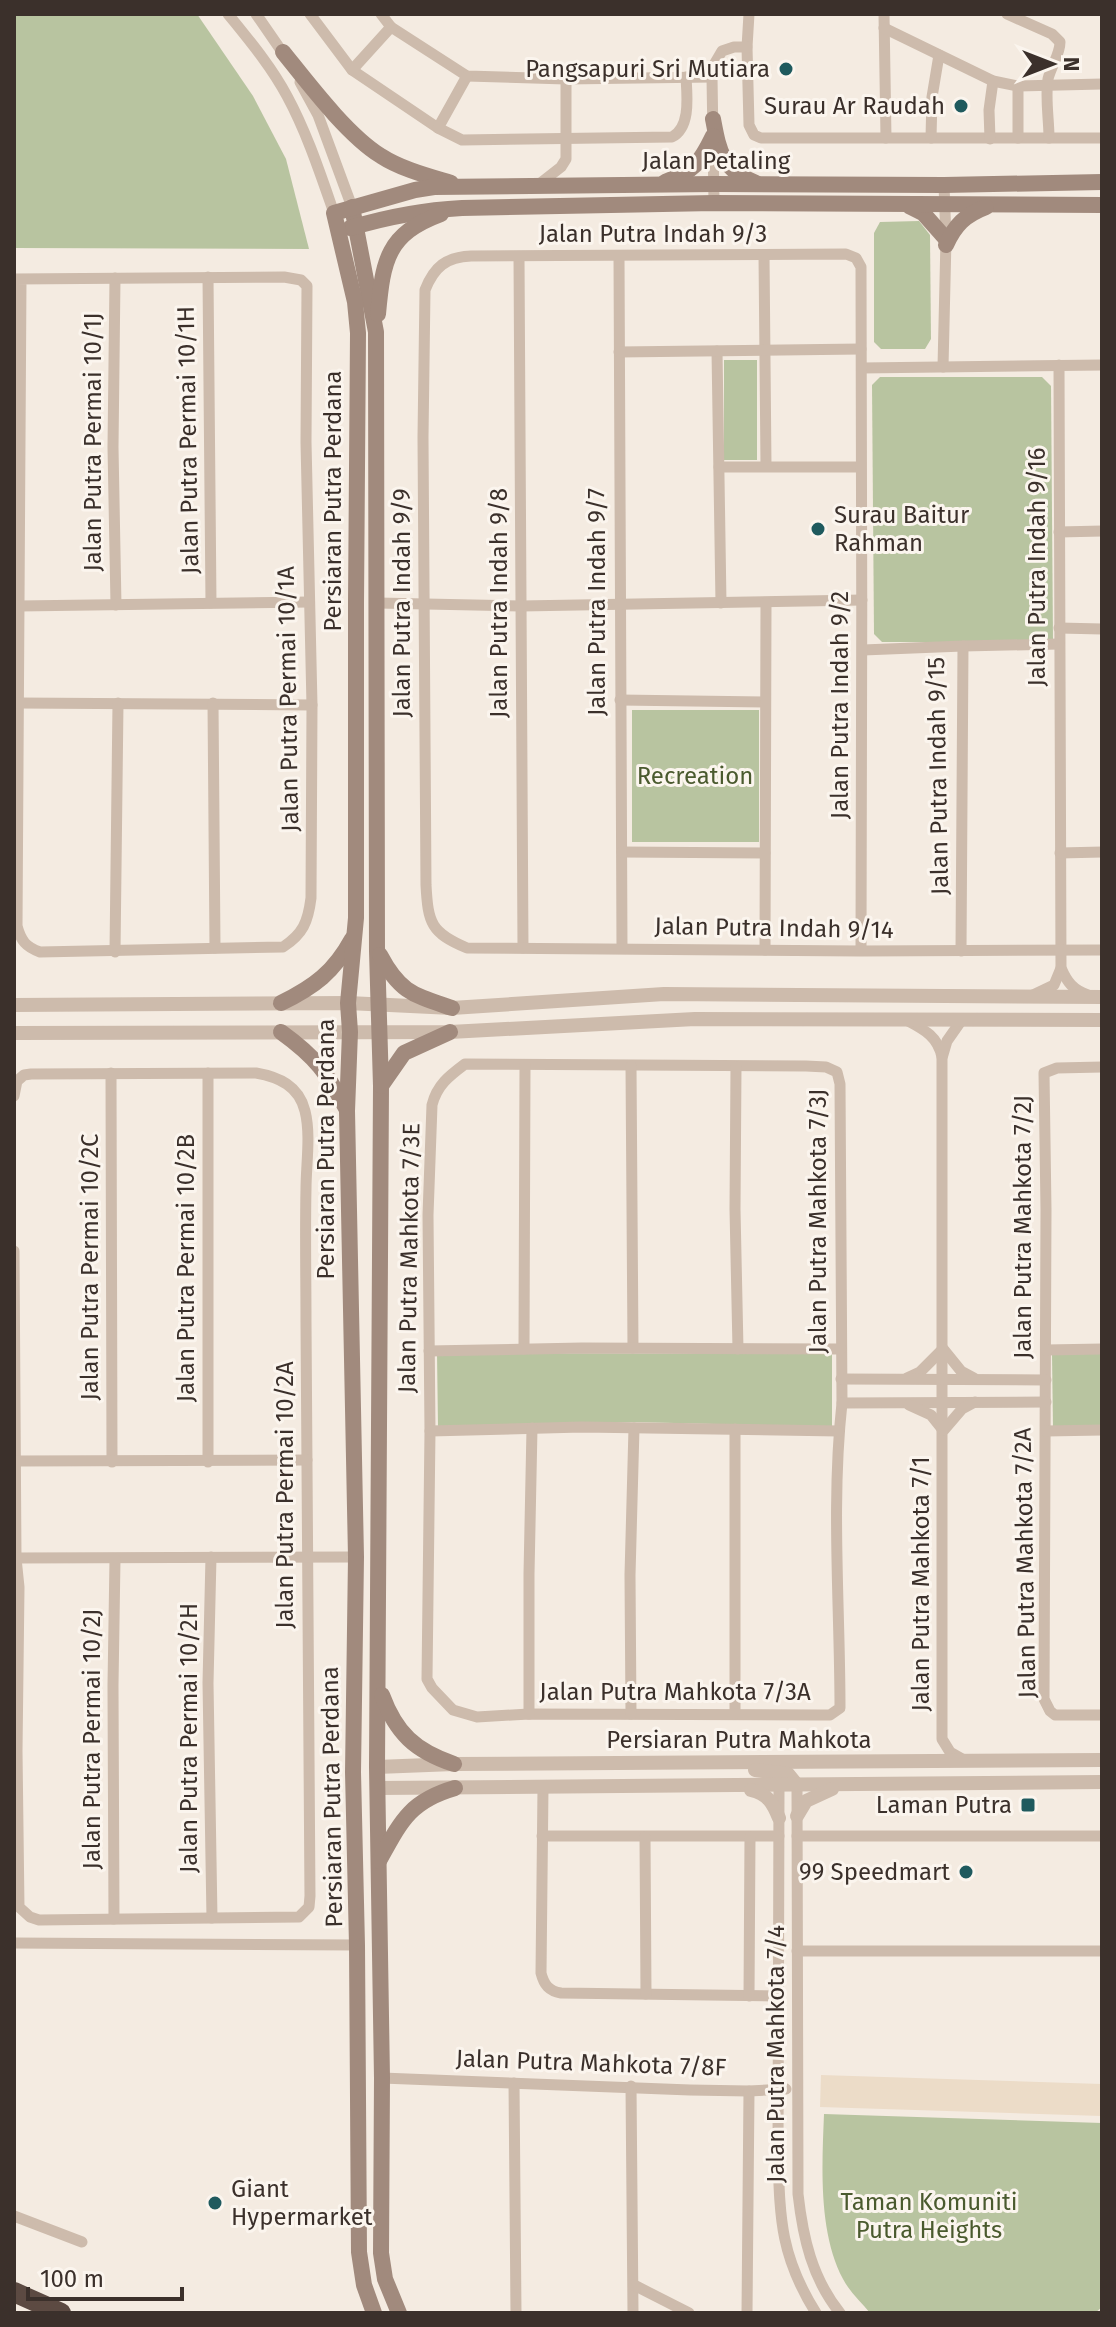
<svg xmlns="http://www.w3.org/2000/svg" width="1116" height="2327" viewBox="0 0 1116 2327" font-family="'Fira Sans',sans-serif">
	<style>
		.green { fill: #b8c4a0 }
		.plaza { fill: #ecdcc8 }
		.lines { fill: none; stroke-linecap: round; stroke-linejoin: round }
		.minor { stroke: #cdbbac; stroke-width: 11 }
		.tertiary { stroke: #cdbbac; stroke-width: 14 }
		.secondary { stroke: #a18a7d; stroke-width: 16 }
		.motorway { stroke: #5c4a42; stroke-width: 20 }
		.poi-dot { fill: #1f5a5e; stroke: #fbf5ee; stroke-width: 3 }
		.labels { text-anchor: middle; stroke-width: 6; stroke-linejoin: round; paint-order: stroke }
		.poi-label { font-size: 24px; fill: #3b302b; stroke: #fbf5ee; text-anchor: end }
		.street-label { font-size: 24px; fill: #3b302b; stroke: #fbf5ee }
		.park-label { font-size: 24px; fill: #4a5a2e; stroke: #fbf5ee }
	</style>
	<rect width="100%" height="100%" fill="#f4ebe1"/>
	<!-- green -->
	<g class="green">
		<polygon points="14,14 197,14 253,96 286,159 309,249 14,248"/>
		<polygon points="919,221 930,235 931,339 925,349 881,349 874,342 874,233 880,222"/>
		<rect x="724" y="360" width="33" height="100"/>
		<polygon points="880,377 1042,377 1051,386 1053,642 882,642 874,634 872,385"/>
		<rect x="632" y="710" width="127" height="132"/>
		<polygon points="437,1353 832,1354 832,1427 634,1422 438,1427"/>
		<polygon points="1102,1353 1102,1428 1053,1428 1052,1354"/>
		<path d="M824 2114 1102 2123V2307L1095 2313H870C861 2302 849 2291 843 2279 818 2232 822 2165 824 2114Z"/>
	</g>
	<!-- plaza -->
	<polygon class="plaza" points="821,2075 1102,2084 1102,2116 820,2107"/>
	<g class="lines">
		<!-- minor -->
		<g class="minor">
			<path d="M228 14C249 40 271 66 287 96 307 133 320 173 334 213"/>
			<polyline points="256,14 285,56"/>
			<path d="M310 14 352 70 438 128 462 140 672 137C691 127 687 96 686 77"/>
			<polyline points="381,14 391,27 467,76 566,79 712,77"/>
			<polyline points="749,14 747,47 749,125 754,135 761,138 1102,138"/>
			<polyline points="884,14 886,138"/>
			<path d="M1007 14 1052 34 1060 42C1060 55 1051 66 1048 79 1045 98 1049 119 1049 138"/>
			<polyline points="884,28 993,81 1018,86 1102,84"/>
			<polyline points="352,70 391,27"/>
			<polyline points="300,82 318,115 352,207"/>
			<polyline points="1018,86 1018,138"/>
			<polyline points="438,128 467,76"/>
			<polyline points="931,138 932,97 939,55"/>
			<polyline points="990,139 989,110 993,81"/>
			<polyline points="538,185 561,167 566,159 566,79"/>
			<polyline points="714,203 712,77 715,63 722,51 734,47 747,47"/>
			<polyline points="764,255 766,466"/>
			<polyline points="619,256 622,948"/>
			<polyline points="519,257 523,948"/>
			<polyline points="208,277 211,603"/>
			<polyline points="115,278 113,447 116,605"/>
			<path d="M14 279 284 277 301 280 307 286 306 442 312 705 311 898C308 922 303 934 283 947L40 952C26 947 21 941 17 926L21 279"/>
			<polyline points="717,351 721,603"/>
			<polyline points="619,352 861,349"/>
			<path d="M1059 365 1061 968C1067 982 1073 990 1088 995"/>
			<polyline points="943,367 946,239 944,185"/>
			<polyline points="862,368 1102,365"/>
			<polyline points="719,467 860,467"/>
			<polyline points="1059,532 1102,531"/>
			<polyline points="378,603 521,606 862,600"/>
			<polyline points="19,606 309,602"/>
			<polyline points="1059,628 1102,629"/>
			<polyline points="963,646 1059,644"/>
			<polyline points="863,650 963,646 961,951"/>
			<polyline points="620,700 765,702"/>
			<polyline points="18,703 312,705"/>
			<polyline points="213,703 215,948"/>
			<polyline points="622,852 765,853"/>
			<polyline points="1060,853 1102,852"/>
			<polyline points="765,950 766,603"/>
			<path d="M861 951C862 723 862 495 861 267L856 258 846 254 471 256C446 257 434 267 425 290L423 437 426 885C428 923 431 933 467 948L861 951 1102 950"/>
			<polyline points="115,952 118,703"/>
			<polyline points="1033,995 1054,985 1061,968"/>
			<path d="M908 1021C925 1030 938 1037 942 1057"/>
			<polyline points="961,1021 947,1041 942,1058 942,1739 950,1752 964,1760"/>
			<path d="M465 1064 806 1066 826 1067 837 1072 840 1084 842 1403C831 1504 840 1607 840 1708L830 1715H818L529 1714 477 1717 453 1710 432 1688 427 1679 430 1431 428 1215 432 1105C437 1085 449 1076 465 1064Z"/>
			<polyline points="631,1066 633,1348"/>
			<polyline points="736,1067 735,1209 738,1349"/>
			<polyline points="1102,1067 1057,1068 1044,1073 1046,1210 1044,1699 1050,1711 1055,1715 1102,1715"/>
			<polyline points="111,1073 112,1462"/>
			<path d="M14 1096 17 1081 24 1075 31 1074 256 1073C279 1077 299 1086 305 1111 311 1135 306 1165 306 1189 305 1234 306 1278 306 1322 307 1514 308 1705 310 1896L309 1907 299 1917 39 1920 30 1917 19 1907 17 1751 19 1587 16 1558 14 1251"/>
			<polyline points="524,1349 525,1065"/>
			<polyline points="944,1350 961,1371 974,1378"/>
			<polyline points="1046,1350 1102,1349"/>
			<polyline points="429,1351 582,1348 841,1349"/>
			<polyline points="907,1378 920,1372 943,1349"/>
			<polyline points="841,1379 1046,1380"/>
			<polyline points="842,1403 1046,1402"/>
			<polyline points="909,1405 931,1415 943,1430"/>
			<polyline points="944,1430 962,1409 975,1402"/>
			<polyline points="430,1431 582,1427 839,1431"/>
			<polyline points="1046,1431 1102,1430"/>
			<polyline points="17,1461 307,1460"/>
			<polyline points="208,1462 208,1073"/>
			<polyline points="211,1557 208,1683 212,1918"/>
			<polyline points="14,1558 356,1557"/>
			<polyline points="735,1713 735,1429"/>
			<polyline points="529,1714 529,1574 532,1428"/>
			<polyline points="631,1714 630,1575 634,1428"/>
			<path d="M779 1785 778 2157C780 2221 781 2257 816 2313"/>
			<path d="M797 1785 798 2194C803 2238 812 2278 840 2313"/>
			<path d="M543 1787 541 1973C544 1985 549 1991 561 1993L779 1996"/>
			<polyline points="542,1836 779,1836"/>
			<polyline points="797,1836 1102,1836"/>
			<polyline points="645,1837 646,1994"/>
			<polyline points="114,1919 113,1685 115,1559"/>
			<polyline points="14,1943 357,1945"/>
			<polyline points="797,1951 1102,1951"/>
			<polyline points="749,1996 750,1837"/>
			<polyline points="382,2078 690,2090 749,2091 786,2089"/>
			<polyline points="514,2083 516,2313"/>
			<polyline points="631,2086 633,2313"/>
			<polyline points="14,2216 82,2242"/>
			<polyline points="634,2285 689,2313"/>
			<polyline points="747,2313 749,2091"/>
		</g>
		<!-- tertiary -->
		<g class="tertiary">
			<polyline points="14,1005 348,1003 452,1008 664,994 1102,997"/>
			<polyline points="14,1033 450,1032 695,1019 1102,1020"/>
			<polyline points="377,1767 454,1764 1102,1760"/>
			<polyline points="755,1770 788,1774 797,1785"/>
			<polyline points="377,1788 1102,1782"/>
			<path d="M751 1790C768 1794 773 1803 779 1818"/>
			<polyline points="797,1816 806,1801 832,1789"/>
		</g>
		<!-- secondary -->
		<g class="secondary">
			<path d="M283 52C308 83 347 135 381 156 401 169 428 176 451 183"/>
			<path d="M713 119C719 151 722 170 756 183"/>
			<path d="M665 182C694 171 700 163 713 136"/>
			<polyline points="909,206 923,213 946,239"/>
			<polyline points="352,207 376,332 377,951 381,1086 377,1767 382,2078 381,2253 385,2279 399,2313"/>
			<path d="M350 228C387 217 423 210 462 208L714 203 1102 205"/>
			<path d="M946 245C955 225 965 215 986 207"/>
			<path d="M378 314C383 260 387 234 441 214"/>
			<path d="M380 955C400 993 414 995 452 1008"/>
			<path d="M281 1003C314 987 334 972 352 939"/>
			<path d="M281 1032C317 1058 326 1072 347 1110"/>
			<polyline points="381,1086 404,1053 450,1032"/>
			<path d="M382 1695C396 1733 415 1751 454 1764"/>
			<path d="M379 1861C401 1821 410 1801 455 1788"/>
			<polyline points="374,2313 364,2285 359,2252 357,1945 353,1772 356,1557 347,1111 350,1032 348,1003 356,918 356,604 358,333 355,302 334,213 415,190 434,187 714,184 944,185 1102,182"/>
		</g>
		<!-- motorway -->
		<polyline class="motorway" points="14,2292 61,2313"/>
	</g>
	<!-- markers -->
	<g class="poi-dot">
		<circle cx="786" cy="69" r="8"/>
		<circle cx="961" cy="106" r="8"/>
		<circle cx="818" cy="529" r="8"/>
		<rect x="1020" y="1797" width="16" height="16" rx="4"/>
		<circle cx="966" cy="1872" r="8"/>
		<circle cx="215" cy="2203" r="8"/>
	</g>
	<g class="labels">
		<!-- poi labels -->
		<g class="poi-label">
			<text x="770" y="77">Pangsapuri Sri Mutiara</text>
			<text x="945" y="114">Surau Ar Raudah</text>
			<text x="834" y="523" text-anchor="start">Surau Baitur<tspan x="834" dy="28">Rahman</tspan></text>
			<text x="1012" y="1813">Laman Putra</text>
			<text x="950" y="1880">99 Speedmart</text>
			<text x="231" y="2197" text-anchor="start">Giant<tspan x="231" dy="28">Hypermarket</tspan></text>
		</g>
		<!-- street labels -->
		<g class="street-label">
			<text x="716" y="169">Jalan Petaling</text>
			<text x="653" y="242">Jalan Putra Indah 9/3</text>
			<text transform="translate(188 440) rotate(-91)" y="8">Jalan Putra Permai 10/1H</text>
			<text transform="translate(93 442) rotate(-90)" y="8">Jalan Putra Permai 10/1J</text>
			<text transform="translate(333 501) rotate(-90)" y="8">Persiaran Putra Perdana</text>
			<text transform="translate(1037 567) rotate(-90)" y="8">Jalan Putra Indah 9/16</text>
			<text transform="translate(597 602) rotate(-90)" y="8">Jalan Putra Indah 9/7</text>
			<text transform="translate(402 603) rotate(-90)" y="8">Jalan Putra Indah 9/9</text>
			<text transform="translate(499 603) rotate(-90)" y="8">Jalan Putra Indah 9/8</text>
			<text transform="translate(288 699) rotate(-91)" y="8">Jalan Putra Permai 10/1A</text>
			<text transform="translate(840 705) rotate(-90)" y="8">Jalan Putra Indah 9/2</text>
			<text transform="translate(938 776) rotate(-91)" y="8">Jalan Putra Indah 9/15</text>
			<text transform="translate(774 928) rotate(1)" y="8">Jalan Putra Indah 9/14</text>
			<text transform="translate(326 1149) rotate(-90)" y="8">Persiaran Putra Perdana</text>
			<text transform="translate(818 1221) rotate(-90)" y="8">Jalan Putra Mahkota 7/3J</text>
			<text transform="translate(1023 1227) rotate(-90)" y="8">Jalan Putra Mahkota 7/2J</text>
			<text transform="translate(409 1258) rotate(-89)" y="8">Jalan Putra Mahkota 7/3E</text>
			<text transform="translate(90 1267) rotate(-90)" y="8">Jalan Putra Permai 10/2C</text>
			<text transform="translate(186 1268) rotate(-90)" y="8">Jalan Putra Permai 10/2B</text>
			<text transform="translate(285 1495) rotate(-90)" y="8">Jalan Putra Permai 10/2A</text>
			<text transform="translate(1025 1563) rotate(-91)" y="8">Jalan Putra Mahkota 7/2A</text>
			<text transform="translate(921 1584) rotate(-90)" y="8">Jalan Putra Mahkota 7/1</text>
			<text x="675" y="1700">Jalan Putra Mahkota 7/3A</text>
			<text transform="translate(189 1738) rotate(-90)" y="8">Jalan Putra Permai 10/2H</text>
			<text transform="translate(92 1739) rotate(-90)" y="8">Jalan Putra Permai 10/2J</text>
			<text x="739" y="1748">Persiaran Putra Mahkota</text>
			<text transform="translate(332 1797) rotate(-91)" y="8">Persiaran Putra Perdana</text>
			<text transform="translate(776 2054) rotate(-90)" y="8">Jalan Putra Mahkota 7/4</text>
			<text transform="translate(591 2063) rotate(2)" y="8">Jalan Putra Mahkota 7/8F</text>
		</g>
		<!-- park labels -->
		<g class="park-label">
			<text x="695" y="784">Recreation</text>
			<text x="929" y="2210">Taman Komuniti<tspan x="929" dy="28">Putra Heights</tspan></text>
		</g>
	</g>
	<!-- border -->
	<rect width="1116" height="2327" fill="none" stroke="#3b302b" stroke-width="32"/>
	<!-- north arrow -->
	<g transform="translate(1052 64) rotate(90)" stroke="#fbf5ee" stroke-width="6" paint-order="stroke">
	<path d="M0-6L14 30L0 20L-14 30Z" fill="#3b302b"/>
	<text y="-12" font-size="22" font-weight="bold" text-anchor="middle" fill="#3b302b">N</text>
	</g>
	<!-- scale -->
	<path d="M28 2287v12h154v-12" fill="none" stroke="#3b302b" stroke-width="4"/>
	<text x="40" y="2287" font-size="24" fill="#3b302b" stroke="#fbf5ee" stroke-width="6" paint-order="stroke">100 m</text>
</svg>
